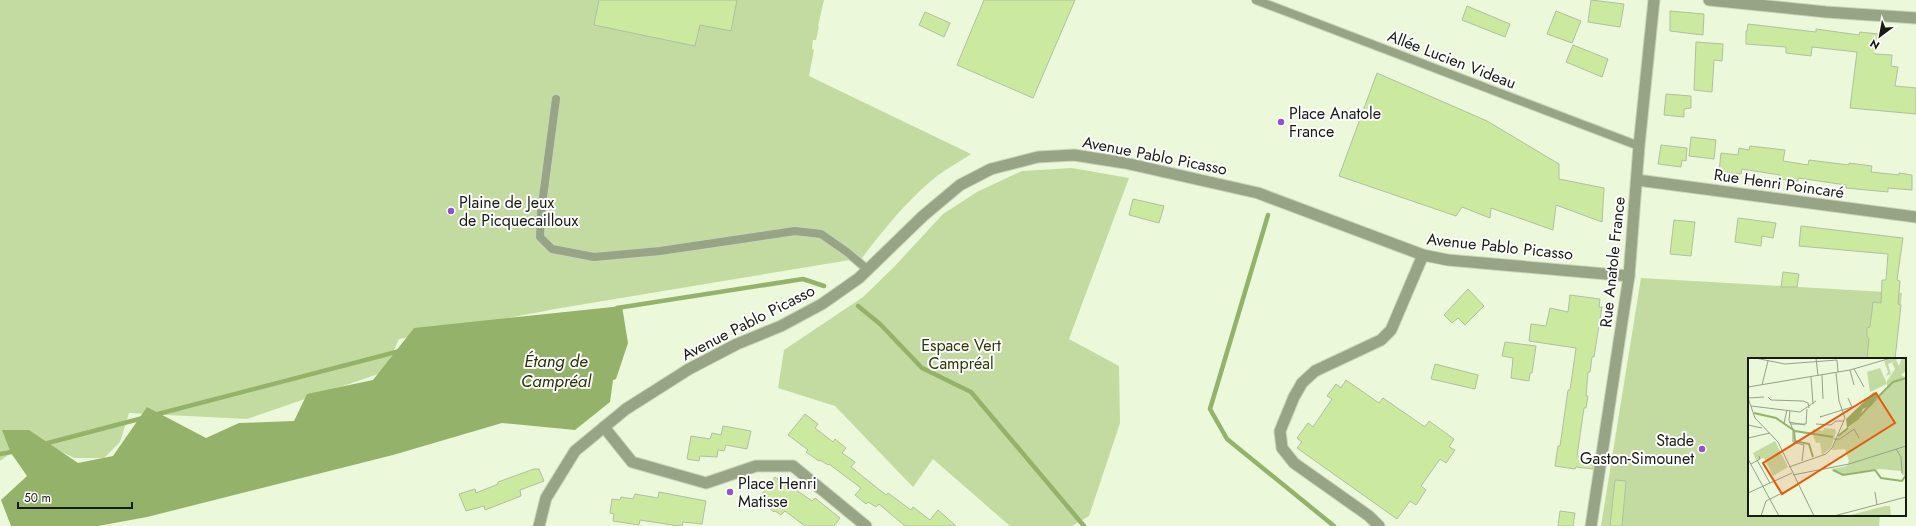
<svg xmlns="http://www.w3.org/2000/svg" width="1916" height="526" viewBox="0 0 1916 526" font-family="Jost,sans-serif">
	<style>
		.green { fill: #c3dba1 }
		.water { fill: #95b26a }
		.lines { fill: none; stroke-linecap: round; stroke-linejoin: round }
		.stream { stroke: #95b26a; stroke-width: 4.5 }
		.building { fill: #cbeaa0; stroke: #b2bea2 }
		.service-casing { stroke: #c9d5ba; stroke-width: 10 }
		.minor-casing { stroke: #c9d5ba; stroke-width: 13 }
		.service { stroke: #97a586; stroke-width: 8 }
		.minor { stroke: #97a586; stroke-width: 11 }
		.poi-dot { fill: #9252c8; stroke: #fff; stroke-width: 1.5 }
		.labels { text-anchor: middle; stroke-width: 4; stroke-linejoin: round; paint-order: stroke }
		.street-label { font-size: 16px; fill: #171b11; stroke: #fff }
		.poi-label { font-size: 16px; fill: #171b11; stroke: #fff; text-anchor: start }
		.park-label { font-size: 16px; fill: #293a04; stroke: #fff }
		.water-label { font-size: 17px; font-style: italic; fill: #233400; stroke: #fff }
		.inset-river { fill: none; stroke: #95b26a; stroke-width: 2 }
		.inset-road { fill: none; stroke: #96a08a; stroke-width: 1 }
		.view { fill: #e8590c; fill-opacity: 0.15; stroke: #e8590c; stroke-width: 2 }
		.inset-edge { fill: none; stroke: #171b11; stroke-width: 2 }
	</style>
	<rect width="100%" height="100%" fill="#ebf8da"/>
	<!-- green -->
	<g class="green">
		<path d="M0 0H824L818 26H819L816 40H813L812 49 814 50 809 76 971 154C959 162 948 168 937 176 908 199 884 229 862 258L555 309 399 339 384 372 247 419 129 413 120 442 104 458H74L32 437 0 461Z"/>
		<polygon points="1072,168 1129,178 1069,339 1119,366 1120,423 1089,516 1072,526 1010,526 933,459 913,487 835,406 778,388 784,350 863,297 894,267 943,214 977,192 1022,171"/>
		<polygon points="1641,278 1902,293 1895,359 1749,359 1749,515 1880,515 1879,526 1601,526"/>
	</g>
	<!-- water -->
	<polygon class="water" points="622,306 628,343 616,379 613,380 610,402 575,430 502,423 393,455 147,517 98,526 11,526 1,500 27,476 11,453 2,430 29,430 78,463 113,456 147,407 206,438 239,423 294,421 307,394 373,380 414,328"/>
	<g class="lines">
		<!-- stream -->
		<g class="stream">
			<polyline points="1268,215 1210,409 1227,439 1334,526"/>
			<polyline points="858,306 880,324 922,368 971,392 1084,526"/>
			<polyline points="617,308 803,279 824,286"/>
			<polyline points="154,415 400,351"/>
			<polyline points="44,444 143,418"/>
			<polyline points="0,454 17,451"/>
		</g>
	</g>
	<!-- building -->
	<g class="building">
		<polygon points="599,0 737,0 731,31 700,25 695,46 594,25"/>
		<polygon points="984,0 1075,0 1033,98 957,65"/>
		<polygon points="1591,0 1624,4 1620,27 1588,22"/>
		<polygon points="1467,6 1510,24 1505,37 1462,20"/>
		<polygon points="1556,11 1581,21 1572,43 1547,34"/>
		<polygon points="1670,11 1704,14 1703,35 1670,31"/>
		<polygon points="925,12 950,23 944,37 919,25"/>
		<polygon points="1748,24 1816,32 1816,29 1859,35 1860,32 1878,34 1875,54 1892,55 1891,66 1898,67 1895,86 1916,88 1916,114 1850,108 1857,52 1812,47 1811,56 1786,53 1786,47 1746,44 1746,31 1747,31"/>
		<polygon points="1696,42 1723,44 1722,61 1714,60 1712,92 1694,90"/>
		<polygon points="1573,45 1608,59 1602,77 1566,62"/>
		<polygon points="1377,73 1487,121 1559,164 1559,179 1604,188 1602,222 1556,205 1553,230 1491,208 1490,218 1462,207 1456,216 1339,176"/>
		<polygon points="1666,94 1691,96 1691,108 1684,109 1684,117 1664,115"/>
		<polygon points="1691,137 1716,140 1714,159 1689,156"/>
		<polygon points="1661,145 1687,148 1686,161 1682,160 1681,167 1658,164"/>
		<polygon points="1750,146 1785,150 1783,161 1808,165 1809,160 1849,165 1849,163 1872,166 1871,172 1899,175 1899,173 1912,175 1912,190 1888,188 1888,192 1846,188 1846,185 1798,178 1798,181 1779,179 1780,175 1742,169 1741,174 1719,172 1721,153 1738,155 1739,148 1749,150"/>
		<polygon points="1133,199 1164,206 1159,223 1129,215"/>
		<polygon points="1738,218 1776,223 1773,238 1762,236 1761,246 1735,242"/>
		<polygon points="1674,220 1695,222 1691,256 1670,254"/>
		<polygon points="1801,226 1903,238 1897,280 1900,281 1898,304 1901,305 1895,359 1867,359 1869,339 1867,336 1867,328 1870,327 1873,302 1881,303 1882,280 1886,280 1888,254 1799,246"/>
		<polygon points="1783,272 1799,274 1797,287 1781,287"/>
		<polygon points="1468,289 1484,306 1465,325 1458,318 1452,323 1444,315"/>
		<polygon points="1570,295 1600,299 1599,307 1602,307 1594,357 1592,357 1590,372 1588,372 1586,396 1588,396 1586,408 1584,408 1577,456 1594,460 1593,469 1576,467 1575,469 1555,466 1558,446 1560,446 1568,390 1570,390 1576,348 1529,341 1531,324 1546,326 1550,308 1568,312"/>
		<polygon points="1505,342 1536,346 1532,373 1530,373 1529,381 1511,378 1513,358 1502,356"/>
		<polygon points="1435,364 1478,375 1475,389 1431,379"/>
		<polygon points="1346,380 1379,403 1383,398 1425,427 1429,421 1454,439 1449,447 1455,450 1446,463 1440,459 1421,486 1426,490 1416,505 1410,501 1397,519 1297,448 1302,442 1297,438 1308,423 1313,427 1332,399 1327,396 1336,384 1341,388"/>
		<polygon points="805,414 818,424 815,428 833,442 835,439 846,448 842,453 855,462 851,467 886,495 888,493 911,510 913,507 930,520 938,510 956,526 905,526 879,504 876,507 868,502 866,504 855,495 861,488 829,464 828,465 820,460 819,461 806,452 808,450 788,435"/>
		<polygon points="723,426 751,431 747,449 726,445 724,451 718,450 717,457 700,456 699,461 687,459 691,436 710,439 712,433 721,435"/>
		<polygon points="534,469 539,469 544,481 520,490 521,496 485,510 484,506 466,511 459,494 475,489 476,493 498,484 498,482"/>
		<polygon points="775,477 790,489 792,487 812,501 815,498 840,518 834,526 805,526 785,511 781,515 775,511 774,512 758,499"/>
		<polygon points="1615,480 1626,481 1622,526 1610,526"/>
		<polygon points="659,492 706,501 702,524 683,522 682,526 679,526 640,520 639,525 613,521 614,514 610,513 612,499 620,500 621,497 633,499 635,494 658,498"/>
		<polygon points="1560,511 1575,513 1573,526 1558,526"/>
	</g>
	<g class="lines">
		<!-- service casing -->
		<g class="service-casing">
			<g id="service">
				<polyline points="1256,0 1639,146"/>
				<polyline points="556,99 541,212 540,237 552,249 594,257 660,251 795,231 821,234 847,252 868,270"/>
			</g>
		</g>
		<!-- minor casing -->
		<g class="minor-casing">
			<g id="minor">
				<polyline points="1709,0 1826,12 1916,18"/>
				<polyline points="1637,180 1916,217"/>
				<polyline points="604,427 632,462 706,483 756,466 793,466 866,526"/>
				<polyline points="539,526 546,498 575,451 626,409 689,369 737,344 781,326 822,304 859,278 923,216 960,185 991,169 1038,157 1074,155 1125,163 1258,193 1423,255 1448,260 1629,276"/>
				<polyline points="1379,526 1369,516 1294,463 1282,448 1280,431 1294,397 1302,383 1315,371 1381,340 1391,330 1423,255"/>
				<polyline points="1591,526 1629,276 1639,146 1654,0"/>
			</g>
		</g>
		<!-- service -->
		<use href="#service" class="service"/>
		<!-- minor -->
		<use href="#minor" class="minor"/>
	</g>
	<!-- markers -->
	<g class="poi-dot">
		<circle cx="1281" cy="122" r="4"/>
		<circle cx="451" cy="211" r="4"/>
		<circle cx="1702" cy="449" r="4"/>
		<circle cx="730" cy="492" r="4"/>
	</g>
	<g class="labels">
		<!-- street labels -->
		<g class="street-label">
			<text transform="translate(1452 59) rotate(21)" y="6">Allée Lucien Videau</text>
			<text transform="translate(1155 155) rotate(11)" y="6">Avenue Pablo Picasso</text>
			<text transform="translate(1779 183) rotate(8)" y="6">Rue Henri Poincaré</text>
			<text transform="translate(1500 246) rotate(6)" y="6">Avenue Pablo Picasso</text>
			<text transform="translate(1612 262) rotate(-84)" y="6">Rue Anatole France</text>
			<text transform="translate(748 322) rotate(-27)" y="6">Avenue Pablo Picasso</text>
		</g>
		<!-- poi labels -->
		<g class="poi-label">
			<text x="1289" y="119">Place Anatole<tspan x="1289" dy="18">France</tspan></text>
			<text x="459" y="208">Plaine de Jeux<tspan x="459" dy="18">de Picquecailloux</tspan></text>
			<text x="1694" y="446" text-anchor="end">Stade<tspan x="1694" dy="18">Gaston-Simounet</tspan></text>
			<text x="738" y="489">Place Henri<tspan x="738" dy="18">Matisse</tspan></text>
		</g>
		<!-- park labels -->
		<g class="park-label">
			<text x="961" y="351">Espace Vert<tspan x="961" dy="18">Campréal</tspan></text>
		</g>
		<!-- water labels -->
		<g class="water-label">
			<text x="556" y="367">Étang de<tspan x="556" dy="20">Campréal</tspan></text>
		</g>
	</g>
	<!-- overview -->
	<g transform="translate(1748 358)">
		<rect width="158" height="158" fill="#ebf8da"/>
		<path d="M145 0H150L148 2 151 8 154 0H158V13L153 17 158 20V117H154L153 113 132 111 93 117 83 111 99 108 101 103 97 91 84 92 87 82 111 60 117 50 124 46V42L139 32V23L147 11 144 5 147 3 140 6 143 16 138 18 140 14 136 3ZM132 10 139 26 122 34 119 14ZM76 70 87 71 88 74 83 90 74 97 72 85H68L64 75 65 71 75 73ZM27 83 40 109 25 118 16 100 8 102 5 95ZM137 148H142L143 158H99Z" fill="#c3dba1"/>
		<path d="M126 34 131 40 126 41 124 47 115 51 111 61 99 70 98 61Z" fill="#95b26a"/>
		<path class="inset-river" d="M130 39 145 24 158 20M6 55 28 60 47 73 85 79M111 59 128 41M46 73 47 83 61 86 65 99M90 78 100 70M85 112 95 117 127 112 133 120 154 123 158 117"/>
		<path class="inset-road" d="M7 0 37 6 89 2 90 14M68 0 70 18M106 11 116 29M102 12 106 27M74 17 75 41M63 19 65 46M14 27 20 3M0 29 102 12 143 0M16 39 0 40 7 60 30 84 66 158M20 39 23 42 55 43 60 45 61 50M3 48 52 54 68 43M42 53 41 62 45 72V84L56 87 54 103M74 58 72 59 104 49 100 40M41 64 57 67M36 65 39 52M43 66H58L59 51M68 66 83 67 88 63H96M0 67 14 70M0 80 22 75M86 81H92L106 71 111 80M148 91 153 99 154 115M0 101 31 158M9 102 22 125M3 106 12 101 11 98M41 109 78 96 84 90 97 60 91 43 88 15M45 117 101 106 158 88M127 134 129 147M0 135 44 115M13 158 18 143 50 127M86 158 158 139"/>
		<path class="view" d="M128 35 147 65 34 136 15 105Z"/>
		<rect width="158" height="158" class="inset-edge"/>
	</g>
	<!-- north arrow -->
	<g transform="translate(1880 36) rotate(212)" stroke="#ffffff" stroke-width="3" paint-order="stroke">
	<path d="M0-3L7 15L0 10L-7 15Z" fill="#171b11"/>
	<text y="-6" font-size="11" font-weight="bold" text-anchor="middle" fill="#171b11">N</text>
	</g>
	<!-- scale -->
	<path d="M18 502v6h114v-6" fill="none" stroke="#171b11" stroke-width="2"/>
	<text x="24" y="502" font-size="12" fill="#171b11" stroke="#ffffff" stroke-width="3" paint-order="stroke">50 m</text>
</svg>
